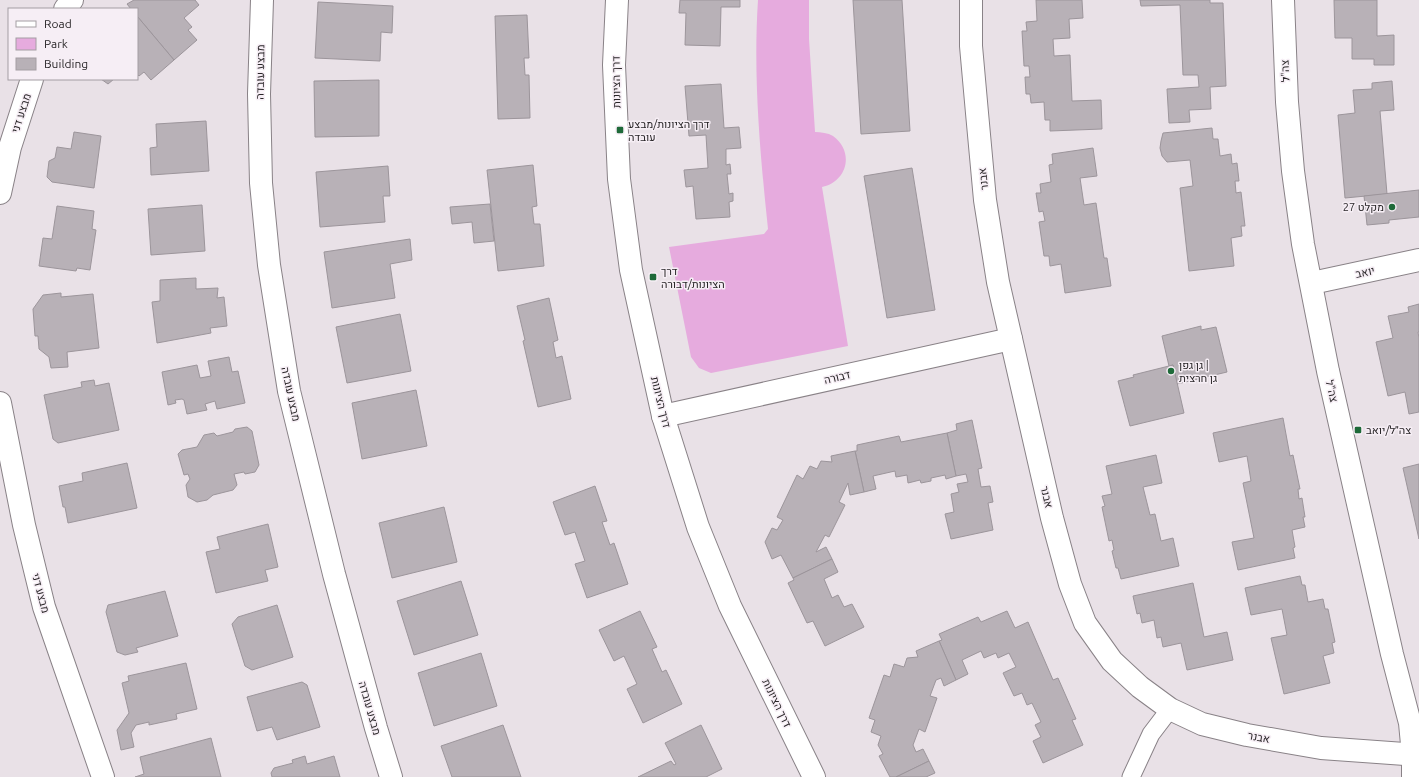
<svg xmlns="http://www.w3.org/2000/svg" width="1419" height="777" viewBox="0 0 1419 777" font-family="Ubuntu,Heebo,sans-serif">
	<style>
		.green { fill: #e6abde }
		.building { fill: #b8b1b7; stroke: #9c959b }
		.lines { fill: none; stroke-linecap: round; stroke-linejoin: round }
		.service-casing { stroke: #898287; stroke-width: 19 }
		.minor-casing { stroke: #898287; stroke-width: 24 }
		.tertiary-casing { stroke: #898287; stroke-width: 24 }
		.service { stroke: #fff; stroke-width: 17 }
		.minor { stroke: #fff; stroke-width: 22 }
		.tertiary { stroke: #fff; stroke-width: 22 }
		.poi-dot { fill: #1e6a39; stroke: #f6eef5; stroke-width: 1.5 }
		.labels { text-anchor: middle; stroke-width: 3; stroke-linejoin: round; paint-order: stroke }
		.street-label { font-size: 11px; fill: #292628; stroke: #f6eef5 }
		.poi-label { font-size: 11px; fill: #292628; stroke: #f6eef5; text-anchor: start }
	</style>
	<rect width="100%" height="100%" fill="#e9e1e7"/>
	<!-- green -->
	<path class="green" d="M758 0H809V39L815 132C821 132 828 133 833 136 855 152 847 182 822 187L848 346 711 373 699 368 691 357 669 247 764 234 768 229C760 153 753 76 758 0Z"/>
	<!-- building -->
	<g class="building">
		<polygon points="134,0 195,0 199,5 184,18 192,27 188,30 197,40 174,60 137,16 137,9 131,9 127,4"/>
		<polygon points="680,0 740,0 740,7 721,7 720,46 685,45 686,13 679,13"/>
		<polygon points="853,0 902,0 910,131 861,134"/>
		<polygon points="1036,0 1082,0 1083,18 1069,19 1070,38 1053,39 1054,56 1070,55 1072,101 1101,100 1102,129 1050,131 1050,120 1045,120 1044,102 1031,103 1030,94 1026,94 1025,77 1030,77 1029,66 1024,66 1022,31 1027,31 1026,22 1037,21"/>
		<polygon points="1140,0 1210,0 1210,3 1223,3 1226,86 1210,87 1211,109 1189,110 1190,122 1169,123 1167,89 1199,87 1198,75 1183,75 1180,5 1141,6"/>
		<polygon points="1334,0 1377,0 1377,36 1394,35 1394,65 1374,65 1374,59 1352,59 1352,38 1335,38"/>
		<polygon points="318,2 393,6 392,33 381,32 380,61 315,58"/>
		<polygon points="527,15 529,58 524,58 525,75 529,75 530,118 498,119 495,16"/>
		<polygon points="137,16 174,60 151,80 144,72 139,76 137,74"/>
		<polygon points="101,79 114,79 108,84"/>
		<polygon points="379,80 379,136 315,137 314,81"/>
		<polygon points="1392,81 1394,110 1380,111 1387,194 1345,198 1338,115 1355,113 1353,90 1372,89 1372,83"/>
		<polygon points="721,84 724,128 739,127 741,148 726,149 726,165 730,164 731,174 727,174 729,194 733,193 733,201 729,202 730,217 696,219 693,186 686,187 684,170 708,168 706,135 689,136 685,86"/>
		<polygon points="206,121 209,171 151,175 150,148 157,147 156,124"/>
		<polygon points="1212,128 1213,139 1218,139 1220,156 1231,154 1232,164 1237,163 1239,181 1235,181 1236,193 1241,192 1245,226 1241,226 1242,236 1231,238 1234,266 1189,271 1180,188 1193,186 1190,160 1167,162 1162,156 1160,148 1161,141 1163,133"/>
		<polygon points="74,132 101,136 94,188 52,182 47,177 49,161 55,158 57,147 71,149"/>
		<polygon points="1093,148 1097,176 1080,178 1084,205 1096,203 1104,258 1107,258 1111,286 1065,293 1061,264 1050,266 1049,256 1044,256 1039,222 1045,221 1043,211 1039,212 1036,193 1041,193 1040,184 1051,182 1049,165 1053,164 1052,154"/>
		<polygon points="533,165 537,206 532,207 534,224 540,224 544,266 498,271 487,170"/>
		<polygon points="388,166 390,196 383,196 385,222 320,227 316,172"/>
		<polygon points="912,168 935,310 887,318 864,176"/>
		<polygon points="1419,190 1419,217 1389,220 1389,223 1367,225 1364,196"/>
		<polygon points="490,204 494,241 474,243 472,222 452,224 450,207"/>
		<polygon points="202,205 205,251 151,255 148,209"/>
		<polygon points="57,206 94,211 92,229 96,230 90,270 77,268 76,271 39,266 43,238 52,239"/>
		<polygon points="410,239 412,260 390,264 395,298 332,308 324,252"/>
		<polygon points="196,278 196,289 218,288 217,298 224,297 227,326 210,328 211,333 157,343 152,302 160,301 160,280"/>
		<polygon points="61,293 61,297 93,294 99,348 67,352 68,367 51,368 49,357 39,349 38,336 35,336 33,309 43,295"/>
		<polygon points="549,298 558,340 553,342 556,358 562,356 571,399 538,407 523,341 525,340 517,306"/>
		<polygon points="1419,304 1419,332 1418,332 1419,338 1419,412 1409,414 1405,392 1388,396 1376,342 1393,338 1388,316 1409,312 1408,307"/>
		<polygon points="400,314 411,371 347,383 336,327"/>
		<polygon points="1201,326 1201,330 1216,327 1227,372 1177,384 1173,365 1169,366 1162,336"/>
		<polygon points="229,357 232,372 238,371 245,403 217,409 215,401 205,404 207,410 187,414 184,400 182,399 175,400 176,403 168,405 162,372 197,365 200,378 211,376 208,361"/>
		<polygon points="1173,365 1184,413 1130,426 1118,381 1134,377 1133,375"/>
		<polygon points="94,380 95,386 109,383 119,430 58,443 53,439 44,395 82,387 81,382"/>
		<polygon points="416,390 427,446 362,459 352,403"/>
		<polygon points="1283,418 1290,456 1293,455 1300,489 1298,489 1299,499 1302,498 1305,517 1303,517 1305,527 1292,530 1295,547 1293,548 1295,558 1238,570 1232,542 1254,538 1243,483 1251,481 1247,456 1219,462 1213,433"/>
		<polygon points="972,420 982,468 978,469 981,487 990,486 993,502 988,503 993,530 951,539 945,514 954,512 951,494 959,492 957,484 968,482 966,474 956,476 947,433 957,430 956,424"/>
		<polygon points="247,427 252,431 259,465 255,472 245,474 244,472 234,474 237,485 233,490 213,495 207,500 197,502 188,497 186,485 190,479 188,474 184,475 178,454 182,450 197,447 204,435 214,433 217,436 233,432 235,429"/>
		<polygon points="947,433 956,476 946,479 945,475 931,478 931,481 921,483 920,480 908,483 907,475 896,477 895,471 873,476 876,489 864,492 855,451 857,451 857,445 899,436 901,442"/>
		<polygon points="855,451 864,492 850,495 848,483 839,502 845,505 829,537 825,535 816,552 826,547 832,559 793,578 781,555 772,559 765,542 772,528 777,530 783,520 777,517 797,475 803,479 810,466 817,469 821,461 832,462 831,456"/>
		<polygon points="1156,455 1162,483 1143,487 1150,515 1155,514 1161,541 1173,538 1179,566 1121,579 1118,568 1116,568 1112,551 1114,550 1112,540 1109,541 1102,507 1105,506 1102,496 1112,494 1106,466"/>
		<polygon points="127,463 137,508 68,523 65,507 63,507 59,486 83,481 82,473"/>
		<polygon points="1419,464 1419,539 1403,468"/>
		<polygon points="595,486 607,521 602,522 610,545 614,543 628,584 587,598 575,564 585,561 575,532 565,535 553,502"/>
		<polygon points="444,507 457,562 392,578 379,523"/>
		<polygon points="268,524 278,567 265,570 268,581 216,593 206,552 220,549 217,537"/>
		<polygon points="832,559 838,572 824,579 832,598 838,595 844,607 852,604 864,627 825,646 813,621 807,623 788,583 794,580 793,578"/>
		<polygon points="1300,576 1302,585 1305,585 1308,602 1323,599 1325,609 1328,609 1335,642 1332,643 1334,653 1323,656 1330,683 1284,694 1271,638 1287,635 1282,609 1251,615 1245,588"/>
		<polygon points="461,581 478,635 414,655 397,601"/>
		<polygon points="1193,583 1204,637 1227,632 1233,660 1187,670 1181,643 1163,647 1161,637 1157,638 1154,620 1142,623 1140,613 1137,614 1133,596"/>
		<polygon points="165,591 178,636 136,648 138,652 125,655 117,652 106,612 108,605"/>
		<polygon points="277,605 293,657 252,670 245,666 232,624 238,617"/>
		<polygon points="640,611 657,647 652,649 662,672 666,670 682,704 643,723 627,689 637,684 624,656 614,661 599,630"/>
		<polygon points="1007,611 1015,628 1028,622 1053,680 1058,678 1076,719 1072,720 1083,745 1043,763 1033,741 1041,737 1035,725 1041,722 1032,703 1027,705 1022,693 1014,696 1003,673 1016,667 1009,653 998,658 996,653 984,658 981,651 962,660 968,674 956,680 939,641 942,640 939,634 978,617 981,622"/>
		<polygon points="939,641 956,680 944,686 941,678 936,680 930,696 937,698 925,732 919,729 913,745 916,752 923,749 929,761 896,777 890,777 879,756 883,754 878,745 881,736 871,732 875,720 869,718 884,675 890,677 894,664 904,667 907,658 918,657 916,651"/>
		<polygon points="481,653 497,706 434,726 418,673"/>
		<polygon points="186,663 197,709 176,714 177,719 149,725 149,722 136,725 131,733 134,747 121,750 117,730 129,713 122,683 129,681 128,676"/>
		<polygon points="302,682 307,685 320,727 277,740 272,727 257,731 247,697"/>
		<polygon points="503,725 521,777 452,777 441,746"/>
		<polygon points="701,725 722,769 706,777 638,777 671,761 674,765 676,764 665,743"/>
		<polygon points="211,738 221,777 135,777 144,774 140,757"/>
		<polygon points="305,756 307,764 334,756 340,777 272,777 271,773 274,768 293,763 292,760"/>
		<polygon points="929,761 935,773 926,777 896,777"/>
	</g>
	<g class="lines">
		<!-- service casing -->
		<g class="service-casing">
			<polyline id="service" points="1131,777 1151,734 1170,709"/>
		</g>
		<!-- minor casing -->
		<g class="minor-casing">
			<g id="minor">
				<polyline points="262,0 259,94 261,183 269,265 289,391 334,574 376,728 391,777"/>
				<polyline points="971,0 971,46 977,113 985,200 998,282 1052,518 1070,584 1085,623 1112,661 1140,687 1170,709 1202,724 1247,735 1321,748 1419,755"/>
				<polyline points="1283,0 1287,102 1293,171 1303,244 1328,371 1392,654 1410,723 1413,755 1413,777"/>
				<polyline points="65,9 72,0"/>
				<polyline points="0,193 10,147 32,79"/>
				<polyline points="1312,283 1419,260"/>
				<polyline points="0,403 24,525 44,607 103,777"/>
				<polyline points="663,416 1011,339"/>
			</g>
		</g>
		<!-- tertiary casing -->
		<g class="tertiary-casing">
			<polyline id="tertiary" points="617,0 614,65 619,179 631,270 663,416 698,527 730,606 814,777"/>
		</g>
		<!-- service -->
		<use href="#service" class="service"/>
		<!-- minor -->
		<use href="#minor" class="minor"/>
		<!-- tertiary -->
		<use href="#tertiary" class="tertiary"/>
	</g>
	<!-- markers -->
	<g class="poi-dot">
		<rect x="616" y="126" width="8" height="8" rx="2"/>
		<circle cx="1392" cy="207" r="4"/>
		<rect x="649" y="273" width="8" height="8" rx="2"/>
		<circle cx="1171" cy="371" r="4"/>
		<rect x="1354" y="426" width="8" height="8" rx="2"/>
	</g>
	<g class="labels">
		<!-- street labels -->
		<g class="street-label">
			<text transform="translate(1285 71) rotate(-93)" y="4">צה"ל</text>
			<text transform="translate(260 72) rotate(-89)" y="4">מבצע עובדה</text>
			<text transform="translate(616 82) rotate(-91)" y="4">דרך הציונות</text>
			<text transform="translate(21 113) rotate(-72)" y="4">מבצע דני</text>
			<text transform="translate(983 179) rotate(-96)" y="4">אבנר</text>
			<text transform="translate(1365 272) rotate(-12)" y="4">יואב</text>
			<text transform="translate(837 377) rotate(-13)" y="4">דבורה</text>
			<text transform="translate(1332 391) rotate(77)" y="4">צה"ל</text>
			<text transform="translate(291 394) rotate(78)" y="4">מבצע עובדה</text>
			<text transform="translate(661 402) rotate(76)" y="4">דרך הציונות</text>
			<text transform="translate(1047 497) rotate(77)" y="4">אבנר</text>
			<text transform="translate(41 593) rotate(75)" y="4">מבצע דני</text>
			<text transform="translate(777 703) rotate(64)" y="4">דרך הציונות</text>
			<text transform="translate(370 708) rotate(74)" y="4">מבצע עובדה</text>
			<text transform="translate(1259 737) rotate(10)" y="4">אבנר</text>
		</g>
		<!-- poi labels -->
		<g class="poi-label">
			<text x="628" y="128">דרך הציונות/מבצע<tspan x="628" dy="13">עובדה</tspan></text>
			<text x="1384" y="211" text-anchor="end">מקלט 27</text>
			<text x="661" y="275">דרך<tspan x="661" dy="13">הציונות/דבורה</tspan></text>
			<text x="1179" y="369">גן גפן |<tspan x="1179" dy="13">גן חרצית</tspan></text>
			<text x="1366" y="434">צה״ל/יואב</text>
		</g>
	</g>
	<!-- legend -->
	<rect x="8" y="8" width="130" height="72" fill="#f6eef5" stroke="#a49ea3"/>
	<rect x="16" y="21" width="20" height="6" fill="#ffffff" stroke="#a49ea3"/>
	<text x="44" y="28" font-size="12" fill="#292628">Road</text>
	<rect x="16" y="38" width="20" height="12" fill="#e6abde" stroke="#a49ea3"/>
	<text x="44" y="48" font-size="12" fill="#292628">Park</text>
	<rect x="16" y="58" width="20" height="12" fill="#b8b1b7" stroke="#a49ea3"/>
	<text x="44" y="68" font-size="12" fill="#292628">Building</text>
</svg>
